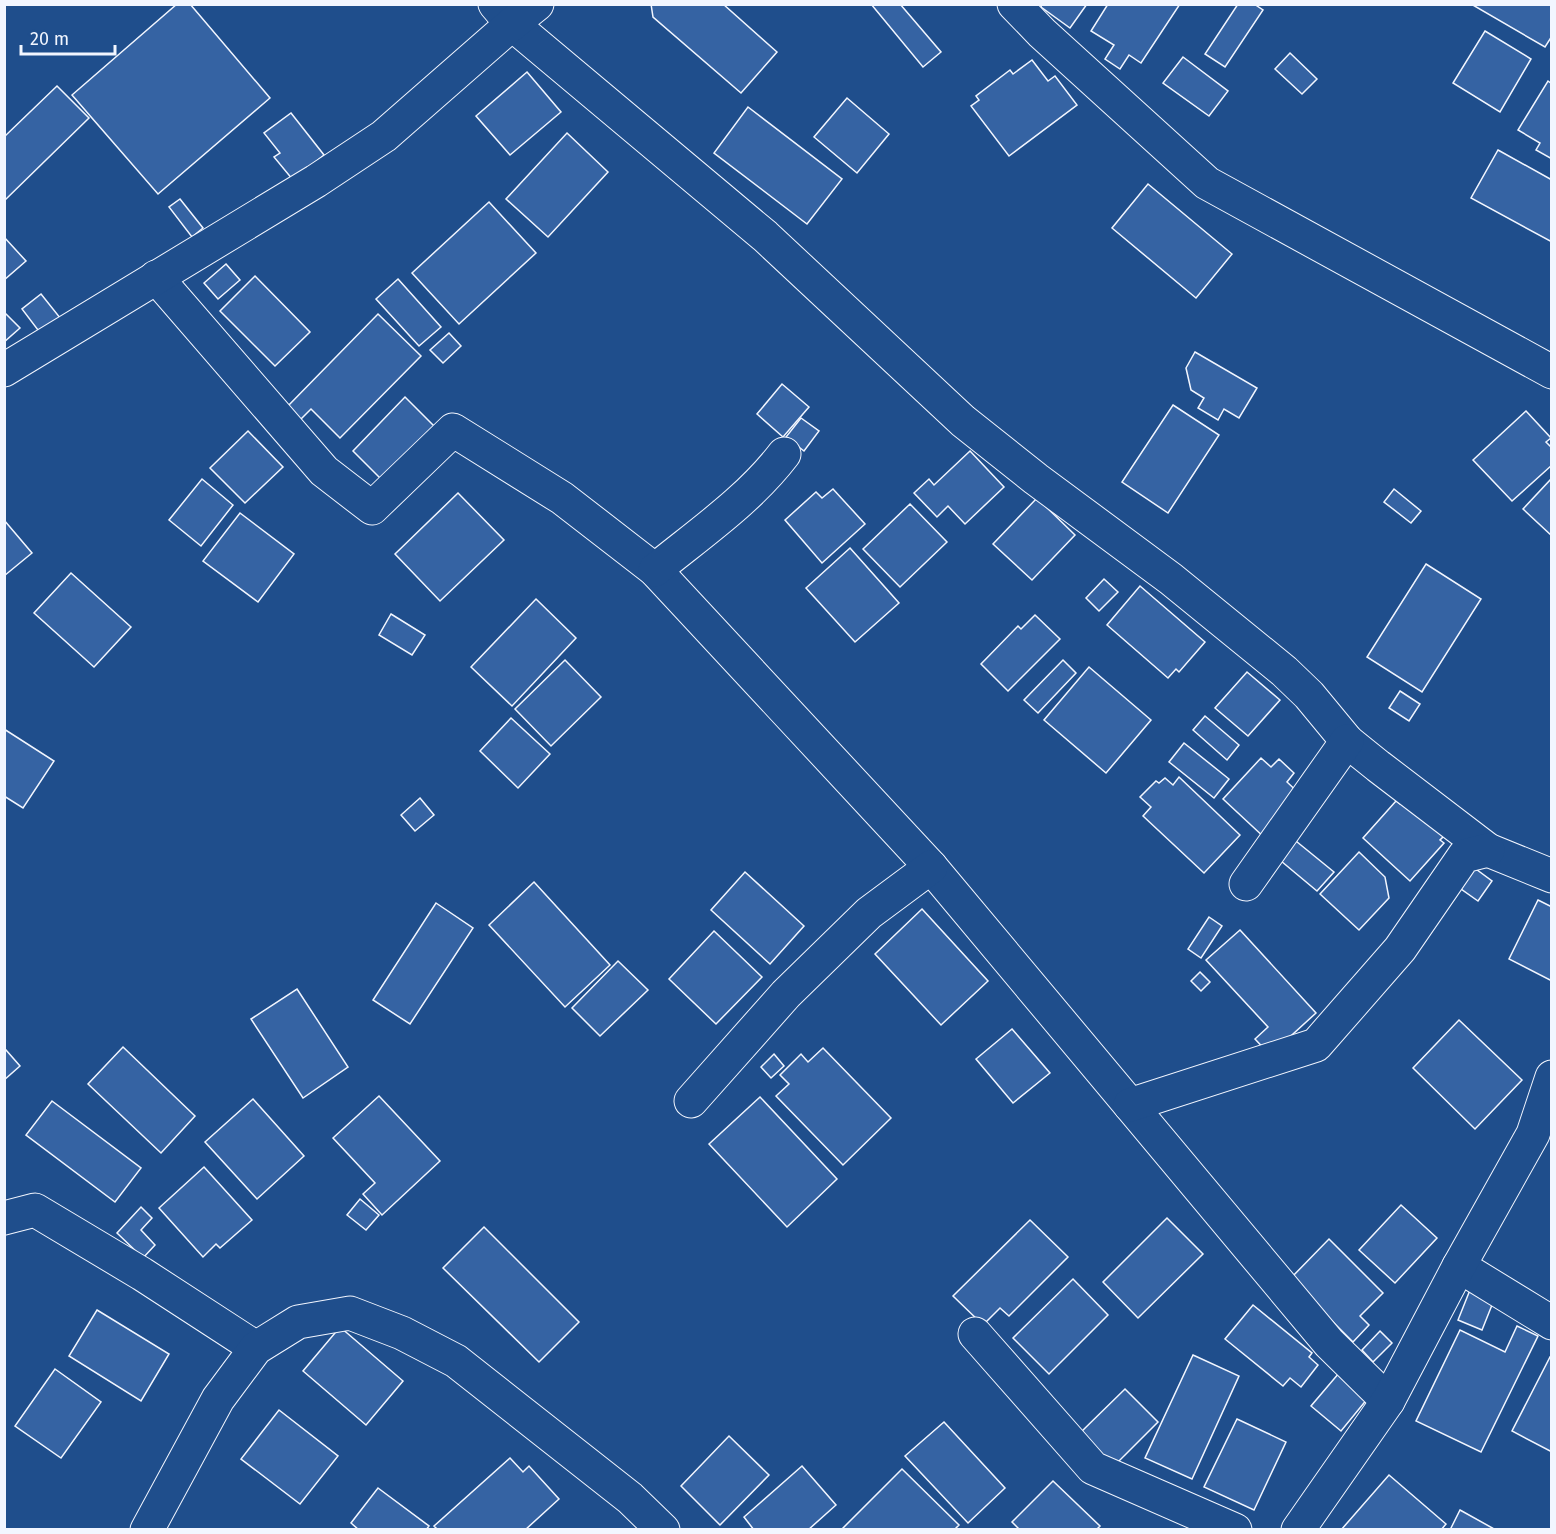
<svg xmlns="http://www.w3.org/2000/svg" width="1556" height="1534" viewBox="0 0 1556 1534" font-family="'Fira Sans',sans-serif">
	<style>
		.building { fill: #3563a3; stroke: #f2f6ff; stroke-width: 1.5 }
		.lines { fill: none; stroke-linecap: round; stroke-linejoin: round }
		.minor-casing { stroke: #f2f6ff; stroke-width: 35 }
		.minor { stroke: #1f4e8c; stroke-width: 33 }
	</style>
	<rect width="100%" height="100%" fill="#1f4e8c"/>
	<!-- building -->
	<g class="building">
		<polygon points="177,4 190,4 270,98 158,194 72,95"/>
		<polygon points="651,4 723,4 777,52 741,93 653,17"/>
		<polygon points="871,4 900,4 941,52 923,67"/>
		<polygon points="1087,4 1070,28 1041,7 1042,4"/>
		<polygon points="1108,4 1180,4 1141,63 1129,55 1120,69 1105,59 1114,45 1091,31"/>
		<polygon points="1238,4 1254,4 1263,10 1225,67 1205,54"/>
		<polygon points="1471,4 1552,4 1552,36 1545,47"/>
		<polygon points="1485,31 1531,59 1500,112 1453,83"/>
		<polygon points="1290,53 1317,79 1302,94 1275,69"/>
		<polygon points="1183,57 1228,91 1209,116 1163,83"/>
		<polygon points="1032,60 1048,81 1055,76 1077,105 1009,156 971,106 979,100 976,96 1010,70 1013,74"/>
		<polygon points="527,72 561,112 510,155 476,116"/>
		<polygon points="1548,81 1552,84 1552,159 1536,150 1540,143 1518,130"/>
		<polygon points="57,86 89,118 4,201 4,137"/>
		<polygon points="847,98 889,134 857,173 814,137"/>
		<polygon points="748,107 842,179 807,224 714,153"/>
		<polygon points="291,113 324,155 293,180 274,157 280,153 264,133"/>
		<polygon points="567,133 608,172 548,237 506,199"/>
		<polygon points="1498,150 1552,180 1552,242 1471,198"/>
		<polygon points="1148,184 1232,254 1196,298 1112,228"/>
		<polygon points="180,199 203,228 192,237 169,207"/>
		<polygon points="489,202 536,253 459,324 412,273"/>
		<polygon points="4,237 26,261 4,280"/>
		<polygon points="226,264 240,280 218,299 204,283"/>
		<polygon points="255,276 310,332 275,366 220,311"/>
		<polygon points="398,279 441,327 419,346 376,299"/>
		<polygon points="41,294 61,319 41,334 22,309"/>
		<polygon points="4,312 20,328 4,342"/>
		<polygon points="378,314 421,356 340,438 311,409 299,421 286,408"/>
		<polygon points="449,333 461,346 443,363 430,350"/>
		<polygon points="1195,352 1257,388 1239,418 1224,409 1218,420 1198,408 1204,398 1191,390 1186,368"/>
		<polygon points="782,384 809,407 783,437 757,414"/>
		<polygon points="405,397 436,428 384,482 353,451"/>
		<polygon points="1173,405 1219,435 1168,513 1122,482"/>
		<polygon points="1526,411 1551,438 1546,442 1552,448 1552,465 1512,501 1473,460"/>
		<polygon points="801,418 819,431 804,451 786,437"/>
		<polygon points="248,431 283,467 245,503 210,468"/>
		<polygon points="970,451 1004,487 965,524 948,506 937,517 914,493 929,479 934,485"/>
		<polygon points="1552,478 1552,536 1523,509"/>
		<polygon points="202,479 233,505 201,546 169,520"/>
		<polygon points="833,489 865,524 822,563 785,520 816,492 822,498"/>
		<polygon points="1394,489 1421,511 1411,523 1384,502"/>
		<polygon points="458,493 504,540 440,601 395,554"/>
		<polygon points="1037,498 1075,535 1032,580 993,544"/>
		<polygon points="910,504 947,542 900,587 863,549"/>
		<polygon points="240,513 294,554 258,602 203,561"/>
		<polygon points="4,520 32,553 4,576"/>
		<polygon points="850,548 899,603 855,642 806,588"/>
		<polygon points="1426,564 1481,599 1422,692 1367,657"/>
		<polygon points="71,573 131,627 94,667 34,613"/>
		<polygon points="1104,579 1118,592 1099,611 1086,598"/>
		<polygon points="1140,586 1205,642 1179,672 1176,669 1168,678 1107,625"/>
		<polygon points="536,599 576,638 512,706 471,667"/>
		<polygon points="391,614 425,635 412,655 379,635"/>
		<polygon points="1035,615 1060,639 1008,691 981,664 1018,626 1021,629"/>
		<polygon points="565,660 601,697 551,746 515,709"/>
		<polygon points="1063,660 1076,673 1038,713 1024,700"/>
		<polygon points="1089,667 1151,720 1106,773 1044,720"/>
		<polygon points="1247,672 1280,700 1248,736 1215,708"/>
		<polygon points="1400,691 1420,704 1409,721 1389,708"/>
		<polygon points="1205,716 1239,745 1227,760 1193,730"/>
		<polygon points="511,718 550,754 518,788 480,751"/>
		<polygon points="4,729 54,761 23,808 4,796"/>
		<polygon points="1184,743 1229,779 1214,798 1169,762"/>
		<polygon points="1261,758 1271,767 1279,759 1294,773 1287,782 1304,798 1266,839 1223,799"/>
		<polygon points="1179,777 1240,835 1204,873 1143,816 1151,807 1140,797 1156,781 1159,783 1165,778 1173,785"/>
		<polygon points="420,798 434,815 415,831 401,815"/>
		<polygon points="1396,801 1400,804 1402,801 1445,835 1440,840 1444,843 1410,881 1363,838"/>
		<polygon points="1291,837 1334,872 1317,891 1275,856"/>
		<polygon points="1359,852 1385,877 1389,898 1359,930 1320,894"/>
		<polygon points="1469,864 1492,881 1478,901 1454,884"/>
		<polygon points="745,872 804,926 770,964 711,910"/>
		<polygon points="534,882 610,965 565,1007 489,925"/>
		<polygon points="1538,900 1552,907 1552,981 1509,959"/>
		<polygon points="436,903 473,928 410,1024 373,1000"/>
		<polygon points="922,909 988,981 941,1025 875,954"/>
		<polygon points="1209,917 1222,926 1201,958 1188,949"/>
		<polygon points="1240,930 1316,1013 1270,1055 1255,1039 1268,1027 1206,960"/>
		<polygon points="714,931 762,977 716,1024 669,979"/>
		<polygon points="618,961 648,990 600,1036 572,1008"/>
		<polygon points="1200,972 1210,982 1201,991 1191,981"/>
		<polygon points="297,989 348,1067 303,1098 251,1019"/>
		<polygon points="1459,1020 1522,1080 1475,1129 1413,1068"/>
		<polygon points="1012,1029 1050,1073 1013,1103 976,1059"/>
		<polygon points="123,1047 195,1116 161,1153 88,1084"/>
		<polygon points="823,1048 891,1118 843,1165 776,1096 789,1084 780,1075 801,1054 808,1062"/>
		<polygon points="6,1050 20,1066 4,1080 4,1051"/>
		<polygon points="774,1054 784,1066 771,1078 761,1067"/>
		<polygon points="379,1096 440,1161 382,1215 363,1194 375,1183 333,1138"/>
		<polygon points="760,1097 837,1179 787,1227 709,1144"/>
		<polygon points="253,1099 304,1156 257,1199 205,1142"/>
		<polygon points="52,1101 141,1168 115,1202 26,1135"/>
		<polygon points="204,1167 252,1220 220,1248 216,1244 203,1257 159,1208"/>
		<polygon points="360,1199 379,1215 366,1230 347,1215"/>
		<polygon points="1401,1205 1437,1238 1395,1283 1359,1250"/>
		<polygon points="141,1207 152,1218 141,1230 155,1245 143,1258 117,1233"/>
		<polygon points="1167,1218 1203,1254 1138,1318 1103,1282"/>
		<polygon points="1030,1220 1068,1257 1009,1316 1000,1308 983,1325 953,1296"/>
		<polygon points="484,1227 579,1322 539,1362 443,1268"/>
		<polygon points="1329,1239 1383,1293 1360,1316 1369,1325 1353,1342 1290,1279"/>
		<polygon points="1073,1279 1108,1315 1049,1374 1013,1338"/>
		<polygon points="1472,1285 1496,1295 1482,1330 1458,1320"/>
		<polygon points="1253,1305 1312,1353 1309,1357 1318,1365 1301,1387 1290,1378 1283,1386 1225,1339"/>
		<polygon points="97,1310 169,1354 141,1401 69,1356"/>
		<polygon points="1517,1326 1538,1336 1481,1452 1416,1421 1460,1330 1505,1352"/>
		<polygon points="340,1327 403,1381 366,1425 303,1371"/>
		<polygon points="1380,1331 1392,1343 1373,1362 1362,1350"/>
		<polygon points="1193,1355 1239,1376 1192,1479 1145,1458"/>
		<polygon points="1550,1357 1552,1358 1552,1452 1512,1431"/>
		<polygon points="55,1369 101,1402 61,1458 15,1426"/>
		<polygon points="1339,1373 1368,1398 1341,1431 1311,1406"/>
		<polygon points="1125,1389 1158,1422 1113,1467 1080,1433"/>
		<polygon points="279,1410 338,1456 300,1504 241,1459"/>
		<polygon points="1237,1419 1286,1442 1254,1510 1204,1487"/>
		<polygon points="944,1422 1005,1488 968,1523 905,1456"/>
		<polygon points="729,1436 769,1475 720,1525 681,1486"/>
		<polygon points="510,1458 523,1472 529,1466 559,1499 525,1530 438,1530 434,1526"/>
		<polygon points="802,1466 836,1505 808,1530 754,1530 744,1517"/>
		<polygon points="902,1469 959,1525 954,1530 841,1530"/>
		<polygon points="1389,1475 1446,1524 1441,1530 1341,1530"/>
		<polygon points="1053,1481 1100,1526 1096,1530 1020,1530 1012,1522"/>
		<polygon points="378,1488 429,1526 426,1530 359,1530 351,1523"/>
		<polygon points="1460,1510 1496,1530 1450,1530"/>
	</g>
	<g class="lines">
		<!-- minor casing -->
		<g class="minor-casing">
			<g id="minor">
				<polyline points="495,4 512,24 765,236 963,421 1036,479 1171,579 1284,671 1309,695 1347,741 1378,766 1488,850 1552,876"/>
				<polyline points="1014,4 1042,33 1207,183 1552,372"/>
				<polyline points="156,277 324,471 372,508 453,430 562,498 655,570 931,867 1329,1343 1388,1401"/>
				<polyline points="4,370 316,181 384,136 512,24 537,4"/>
				<path d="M655 570C699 534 749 500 784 454"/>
				<polyline points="1246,884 1347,741"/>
				<polyline points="691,1101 786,994 869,913 931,867"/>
				<polyline points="1130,1105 1316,1045 1400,949 1464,856 1488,850"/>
				<polyline points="4,1218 35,1210 142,1274 256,1348"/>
				<polyline points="1459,1266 1552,1323"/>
				<polyline points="975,1334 1093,1468 1235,1530"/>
				<polyline points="147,1530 218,1399 256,1348 298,1322 350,1313 402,1333 456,1361 630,1498 663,1530"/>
				<polyline points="1298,1530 1388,1401 1459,1266 1533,1134 1552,1077"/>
			</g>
		</g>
		<!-- minor -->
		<use href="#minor" class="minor"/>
	</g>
	<!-- border -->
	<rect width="1556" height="1534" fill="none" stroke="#f2f6ff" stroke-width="12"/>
	<!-- scale -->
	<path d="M21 45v9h94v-9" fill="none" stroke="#f2f6ff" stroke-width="3"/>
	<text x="30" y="45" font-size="18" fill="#f2f6ff" stroke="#1f4e8c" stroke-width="4.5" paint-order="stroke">20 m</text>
</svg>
